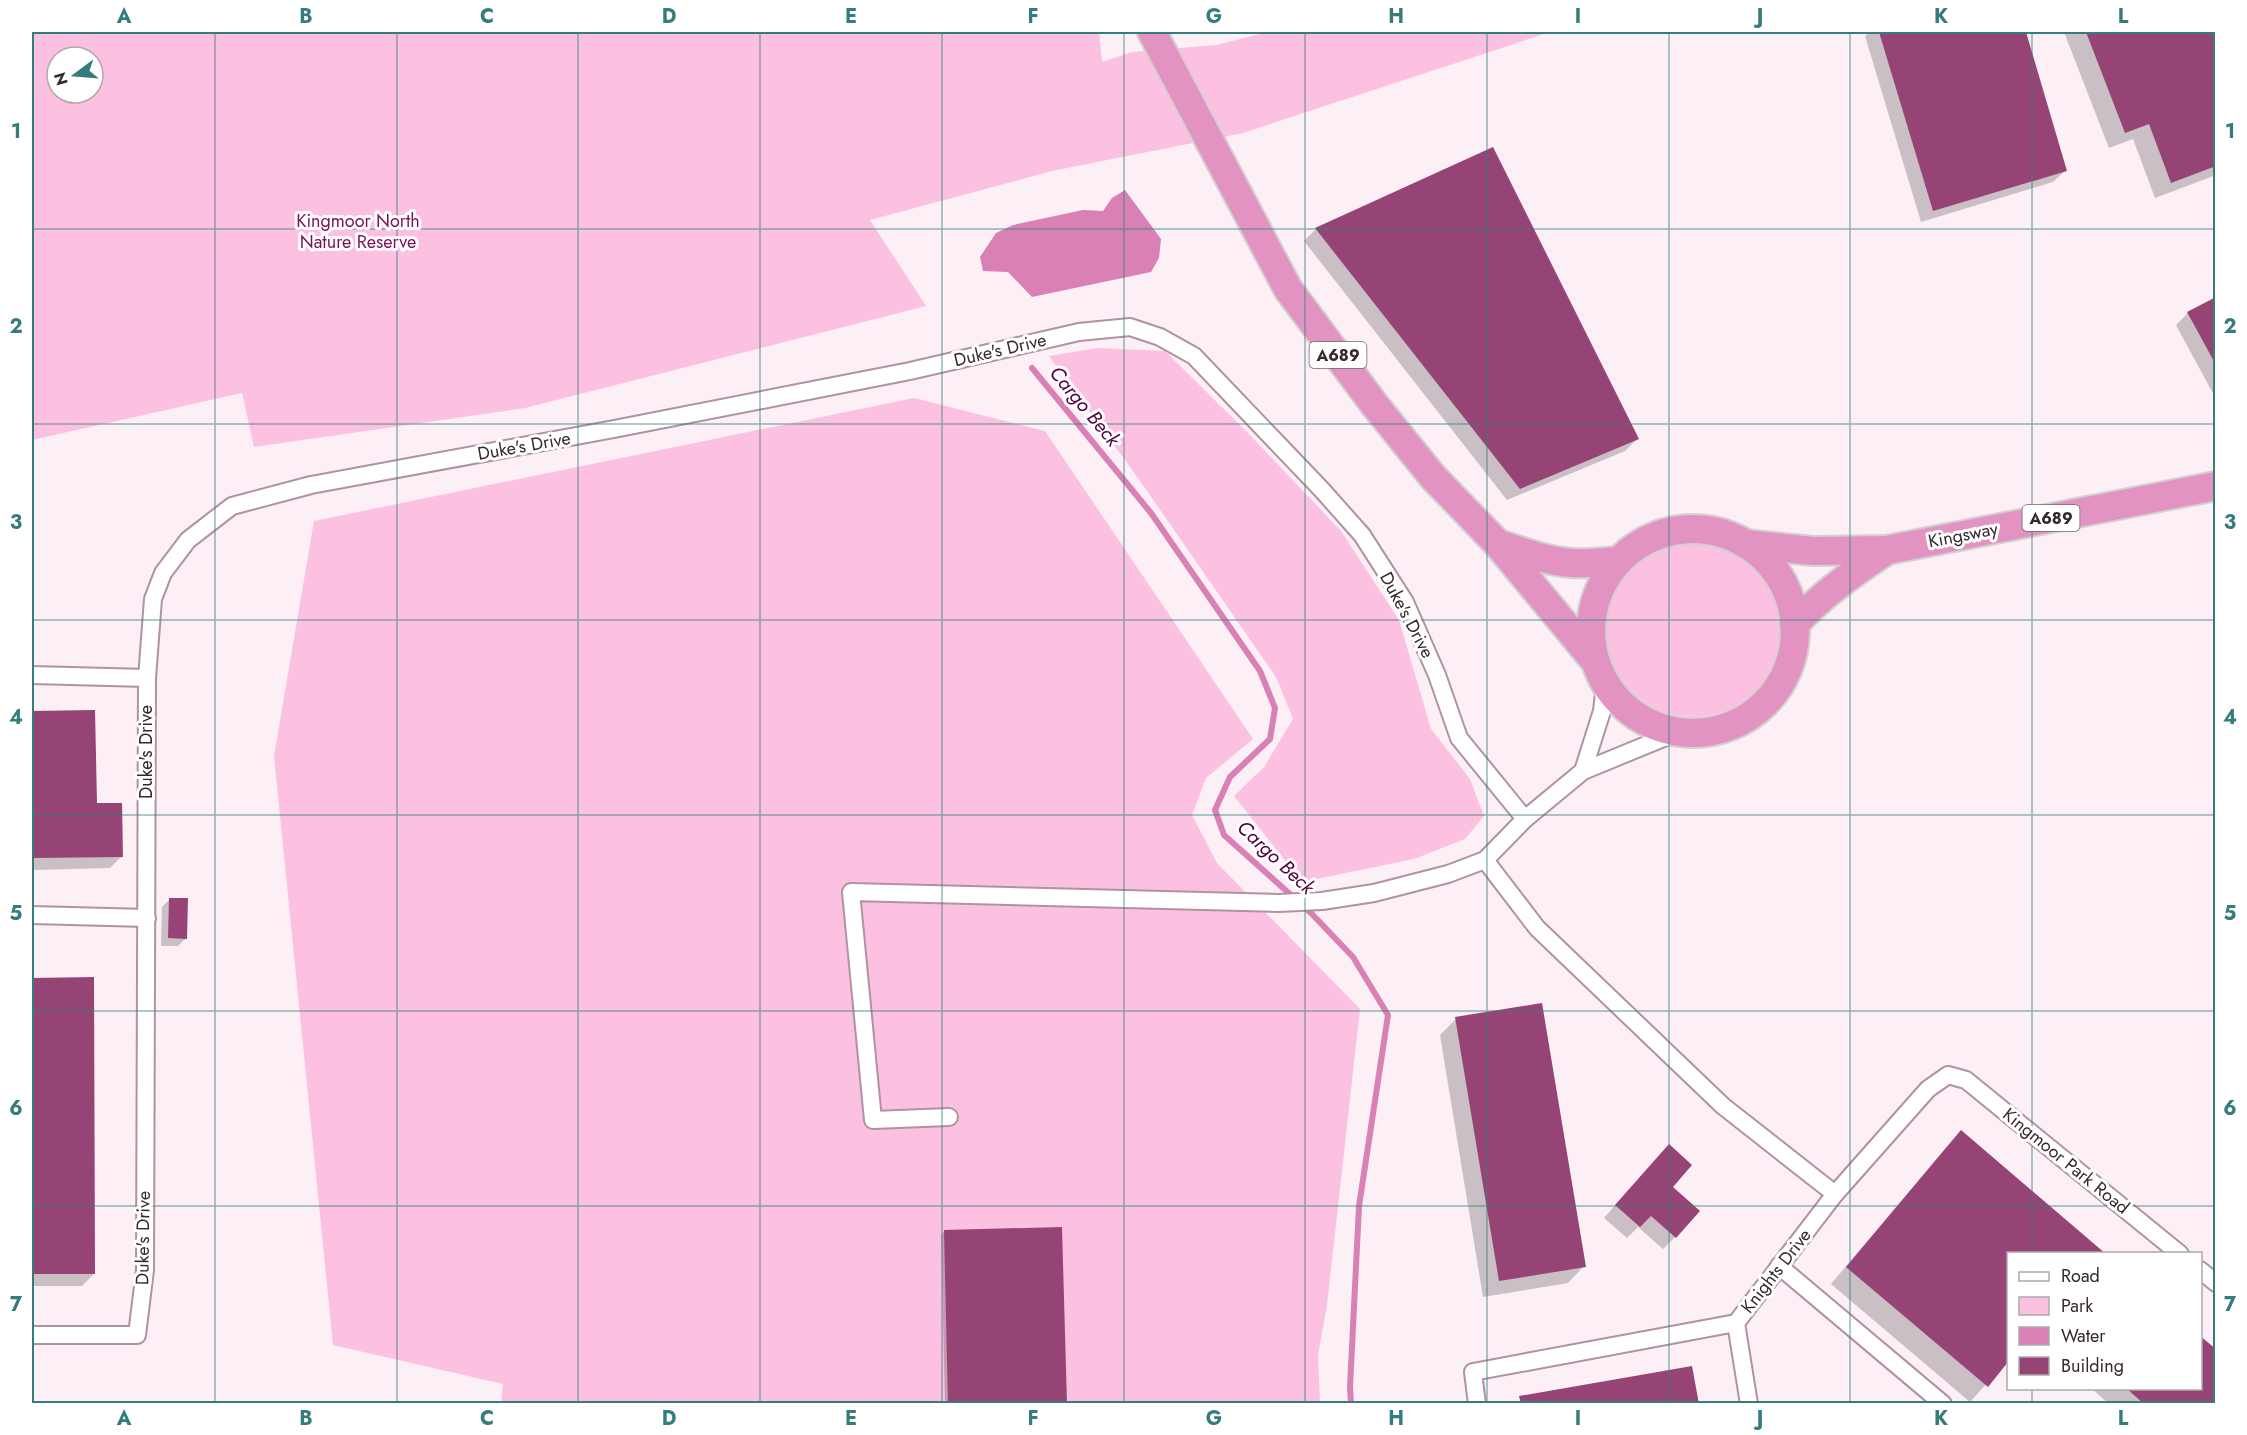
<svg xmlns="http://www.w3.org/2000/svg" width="2247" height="1435" viewBox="0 0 2247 1435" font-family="Jost,sans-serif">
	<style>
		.green { fill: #fcc0e1; fill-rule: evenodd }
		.water { fill: #d980b4 }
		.shadow { fill: #0003 }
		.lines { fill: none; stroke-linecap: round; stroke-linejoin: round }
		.stream { stroke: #d980b4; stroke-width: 6 }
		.building { fill: #964376 }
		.minor-casing { stroke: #b192a3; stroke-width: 20 }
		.trunk-casing { stroke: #d3d0d1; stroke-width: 32 }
		.minor { stroke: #fff; stroke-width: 16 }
		.trunk { stroke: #e293c2; stroke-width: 28 }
		.grid { fill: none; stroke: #347d7c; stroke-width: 1.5; stroke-opacity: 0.55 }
		.labels { text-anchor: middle; stroke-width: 6; stroke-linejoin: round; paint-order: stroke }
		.shield { fill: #fff; stroke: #72686d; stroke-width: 1.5 }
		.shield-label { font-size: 16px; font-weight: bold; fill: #35282f }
		.park-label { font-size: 18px; fill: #7c105b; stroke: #fff }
		.street-label { font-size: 18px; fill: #35282f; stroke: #fff }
		.water-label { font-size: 20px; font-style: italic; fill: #53003a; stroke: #fff }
		.neatline { fill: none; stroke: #347d7c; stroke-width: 2 }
		.grid-label { font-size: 20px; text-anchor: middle; font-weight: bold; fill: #347d7c }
	</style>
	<rect width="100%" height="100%" fill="#fceff6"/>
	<!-- green -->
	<g class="green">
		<path d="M32 32H1099L1102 62 1132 52 1216 45 1268 32H1550L1243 133 1052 171 870 220 926 306 525 408 254 447 242 393 32 440ZM57 57H93V93H57Z"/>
		<polygon points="1097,348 1165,351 1249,434 1341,531 1399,620 1431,729 1470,779 1484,816 1465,839 1414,859 1302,882 1234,796 1264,767 1293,719 1276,677 1138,478 1049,356"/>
		<polygon points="914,398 1045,431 1253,739 1206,778 1192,815 1217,863 1360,1009 1327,1305 1318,1355 1320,1403 501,1403 503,1384 333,1345 274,756 314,521"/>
		<circle cx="1693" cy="630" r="87"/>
	</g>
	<!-- water -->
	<polygon class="water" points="1125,190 1161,239 1159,258 1151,272 1032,297 1008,272 983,271 980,257 996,233 1013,225 1083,210 1103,211 1112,198"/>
	<!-- shadow -->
	<g class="shadow">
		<polygon points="1870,32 2024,32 2066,170 2053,182 1921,222 1865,36"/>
		<polygon points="2064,32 2216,32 2216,175 2155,198 2133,139 2109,148"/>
		<polygon points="1316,229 1637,439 1625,451 1507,500 1304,241"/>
		<polygon points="2216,298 2216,399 2176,325 2188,313"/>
		<polygon points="94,712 96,805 122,856 110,868 32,870 32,713"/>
		<polygon points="170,899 186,938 178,946 161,946 162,907"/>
		<polygon points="32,979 93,979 94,1274 82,1286 32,1286"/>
		<polygon points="1456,1019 1584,1266 1568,1283 1483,1297 1440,1035"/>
		<polygon points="1961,1133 2008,1254 2008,1360 1970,1402 1831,1284 1945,1149"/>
		<polygon points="1657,1158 1671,1187 1675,1237 1663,1249 1638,1227 1627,1238 1604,1218"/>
		<polygon points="944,1231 1065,1404 945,1404 941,1235"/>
		<polygon points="2162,1248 2168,1254 2157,1254"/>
		<polygon points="2091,1388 2200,1388 2216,1404 2109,1404"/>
	</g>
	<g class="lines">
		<!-- stream -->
		<polyline class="stream" points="1032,368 1151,513 1260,671 1275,708 1270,739 1230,777 1215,810 1224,835 1311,913 1353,957 1388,1015 1359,1206 1350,1387 1351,1404"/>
	</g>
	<!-- building -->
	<g class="building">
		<polygon points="1879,32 2026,32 2067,171 1933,211"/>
		<polygon points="2086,32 2216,32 2216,166 2171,183 2149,124 2125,133"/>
		<polygon points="1493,147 1639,439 1520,489 1315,228"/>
		<polygon points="2216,297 2216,365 2187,312"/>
		<polygon points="95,710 97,803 122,803 123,857 32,858 32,711"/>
		<polygon points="169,898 188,898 187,939 168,938"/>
		<polygon points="94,977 95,1274 32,1274 32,978"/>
		<polygon points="1542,1003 1586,1267 1499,1281 1455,1017"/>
		<polygon points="1961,1130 2106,1254 2008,1254 2008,1362 1988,1387 1846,1267"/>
		<polygon points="1669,1144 1692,1165 1673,1187 1700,1211 1676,1238 1651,1216 1640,1227 1615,1205"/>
		<polygon points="1062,1227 1067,1404 948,1404 944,1230"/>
		<polygon points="2200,1336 2216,1349 2216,1404 2144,1404 2126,1388 2200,1388"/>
		<polygon points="1692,1366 1699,1404 1521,1404 1519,1396"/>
	</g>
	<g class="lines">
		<!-- minor casing -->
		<g class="minor-casing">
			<g id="minor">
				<polyline points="32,675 147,678"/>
				<polyline points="1583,771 1602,711 1605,683"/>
				<polyline points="1485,860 1537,928 1723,1106 1835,1194"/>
				<polyline points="32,915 147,918"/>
				<polyline points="949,1117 873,1120 851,892 1278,903 1322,901 1374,893 1448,874 1485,860 1525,819 1583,771 1678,732"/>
				<polyline points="1779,1266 1943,1404"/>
				<polyline points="2200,1270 2216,1283"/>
				<polyline points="1736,1323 1749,1404"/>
				<polyline points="32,1335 137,1335 145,1270 147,678 153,599 163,573 188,540 232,506 311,485 614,429 910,371 1079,332 1130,327 1160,337 1194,356 1322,490 1362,535 1405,602 1437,675 1459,738 1525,819"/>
				<polyline points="1477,1404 1473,1372 1736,1323 1835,1194 1928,1089 1948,1075 1966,1080 2180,1254"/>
			</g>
		</g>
		<!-- trunk casing -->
		<g class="trunk-casing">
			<g id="trunk">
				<polyline points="1152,32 1288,289 1374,404 1433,477 1497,543 1595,661"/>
				<circle cx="1693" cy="631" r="102"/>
				<path d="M1499 544C1523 552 1546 561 1572 563 1587 564 1603 562 1619 561"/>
				<polyline points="1745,544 1813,551 1887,550 2216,486"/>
				<path d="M1794 625C1822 594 1853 573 1887 550"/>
			</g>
		</g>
		<!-- minor -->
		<use href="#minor" class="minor"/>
		<!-- trunk -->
		<use href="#trunk" class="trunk"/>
	</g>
	<!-- grid -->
	<path class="grid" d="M215 32V1404M397 32V1404M578 32V1404M760 32V1404M942 32V1404M1124 32V1404M1305 32V1404M1487 32V1404M1669 32V1404M1850 32V1404M2032 32V1254M32 229H2216M32 424H2216M32 620H2216M32 815H2216M32 1011H2216M32 1206H2216M2032 1388V1404"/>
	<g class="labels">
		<!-- shield labels -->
		<g class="shield">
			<rect x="1309.5" y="342" width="57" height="26" rx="4.5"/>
			<rect x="2022.5" y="505" width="57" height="26" rx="4.5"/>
		</g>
		<g class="shield-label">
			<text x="1338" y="361">A689</text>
			<text x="2051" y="524">A689</text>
		</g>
		<!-- park labels -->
		<g class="park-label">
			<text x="358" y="227">Kingmoor North<tspan x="358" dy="21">Nature Reserve</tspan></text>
		</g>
		<!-- street labels -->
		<g class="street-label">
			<text transform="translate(1000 350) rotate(-13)" y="6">Duke's Drive</text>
			<text transform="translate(524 446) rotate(-10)" y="6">Duke's Drive</text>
			<text transform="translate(1963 535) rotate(-11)" y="6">Kingsway</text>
			<text transform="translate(1407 615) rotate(62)" y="6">Duke's Drive</text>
			<text transform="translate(146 752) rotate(-90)" y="6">Duke's Drive</text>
			<text transform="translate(2066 1161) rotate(39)" y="6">Kingmoor Park Road</text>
			<text transform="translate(143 1238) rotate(-89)" y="6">Duke's Drive</text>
			<text transform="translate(1776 1271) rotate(-52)" y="6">Knights Drive</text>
		</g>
		<!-- water labels -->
		<g class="water-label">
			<text transform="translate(1085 406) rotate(50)" y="7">Cargo Beck</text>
			<text transform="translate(1276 857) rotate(43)" y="7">Cargo Beck</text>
		</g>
	</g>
	<!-- border -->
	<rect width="2247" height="1435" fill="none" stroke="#ffffff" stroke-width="66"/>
	<!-- legend -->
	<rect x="2007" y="1252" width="195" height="138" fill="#ffffff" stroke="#aea9ac" stroke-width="1.5"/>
	<rect x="2019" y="1272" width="30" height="9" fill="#ffffff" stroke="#aea9ac" stroke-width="1.5"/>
	<text x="2061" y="1282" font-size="18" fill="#35282f">Road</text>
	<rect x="2019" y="1297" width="30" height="18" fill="#fcc0e1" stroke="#aea9ac" stroke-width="1.5"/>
	<text x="2061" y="1312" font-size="18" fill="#35282f">Park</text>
	<rect x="2019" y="1327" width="30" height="18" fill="#d980b4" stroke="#aea9ac" stroke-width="1.5"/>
	<text x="2061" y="1342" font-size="18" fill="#35282f">Water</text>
	<rect x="2019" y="1357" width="30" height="18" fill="#964376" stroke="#aea9ac" stroke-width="1.5"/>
	<text x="2061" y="1372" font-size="18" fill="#35282f">Building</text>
	<!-- north arrow -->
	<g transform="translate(75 75) rotate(254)"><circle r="28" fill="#ffffff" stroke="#aea9ac" stroke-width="1.5"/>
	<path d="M0-4.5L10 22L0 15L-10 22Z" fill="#347d7c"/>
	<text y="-9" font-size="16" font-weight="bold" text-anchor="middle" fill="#35282f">N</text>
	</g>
	<rect x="33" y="33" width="2181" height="1369" class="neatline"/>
	<g class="grid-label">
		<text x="124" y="23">A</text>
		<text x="306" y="23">B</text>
		<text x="487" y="23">C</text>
		<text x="669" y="23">D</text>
		<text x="851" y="23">E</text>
		<text x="1033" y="23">F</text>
		<text x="1214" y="23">G</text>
		<text x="1396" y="23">H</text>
		<text x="1578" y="23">I</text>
		<text x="1760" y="23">J</text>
		<text x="1941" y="23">K</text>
		<text x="2123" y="23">L</text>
		<text x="16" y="138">1</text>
		<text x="2230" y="138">1</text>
		<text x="16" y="333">2</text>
		<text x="2230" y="333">2</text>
		<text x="16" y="529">3</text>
		<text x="2230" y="529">3</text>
		<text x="16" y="724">4</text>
		<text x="2230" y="724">4</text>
		<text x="16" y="920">5</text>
		<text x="2230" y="920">5</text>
		<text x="16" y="1115">6</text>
		<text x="2230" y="1115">6</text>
		<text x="16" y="1311">7</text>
		<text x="2230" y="1311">7</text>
		<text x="124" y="1425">A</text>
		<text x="306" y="1425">B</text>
		<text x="487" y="1425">C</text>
		<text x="669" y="1425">D</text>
		<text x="851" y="1425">E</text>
		<text x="1033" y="1425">F</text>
		<text x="1214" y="1425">G</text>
		<text x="1396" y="1425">H</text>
		<text x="1578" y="1425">I</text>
		<text x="1760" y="1425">J</text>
		<text x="1941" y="1425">K</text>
		<text x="2123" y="1425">L</text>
	</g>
</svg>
